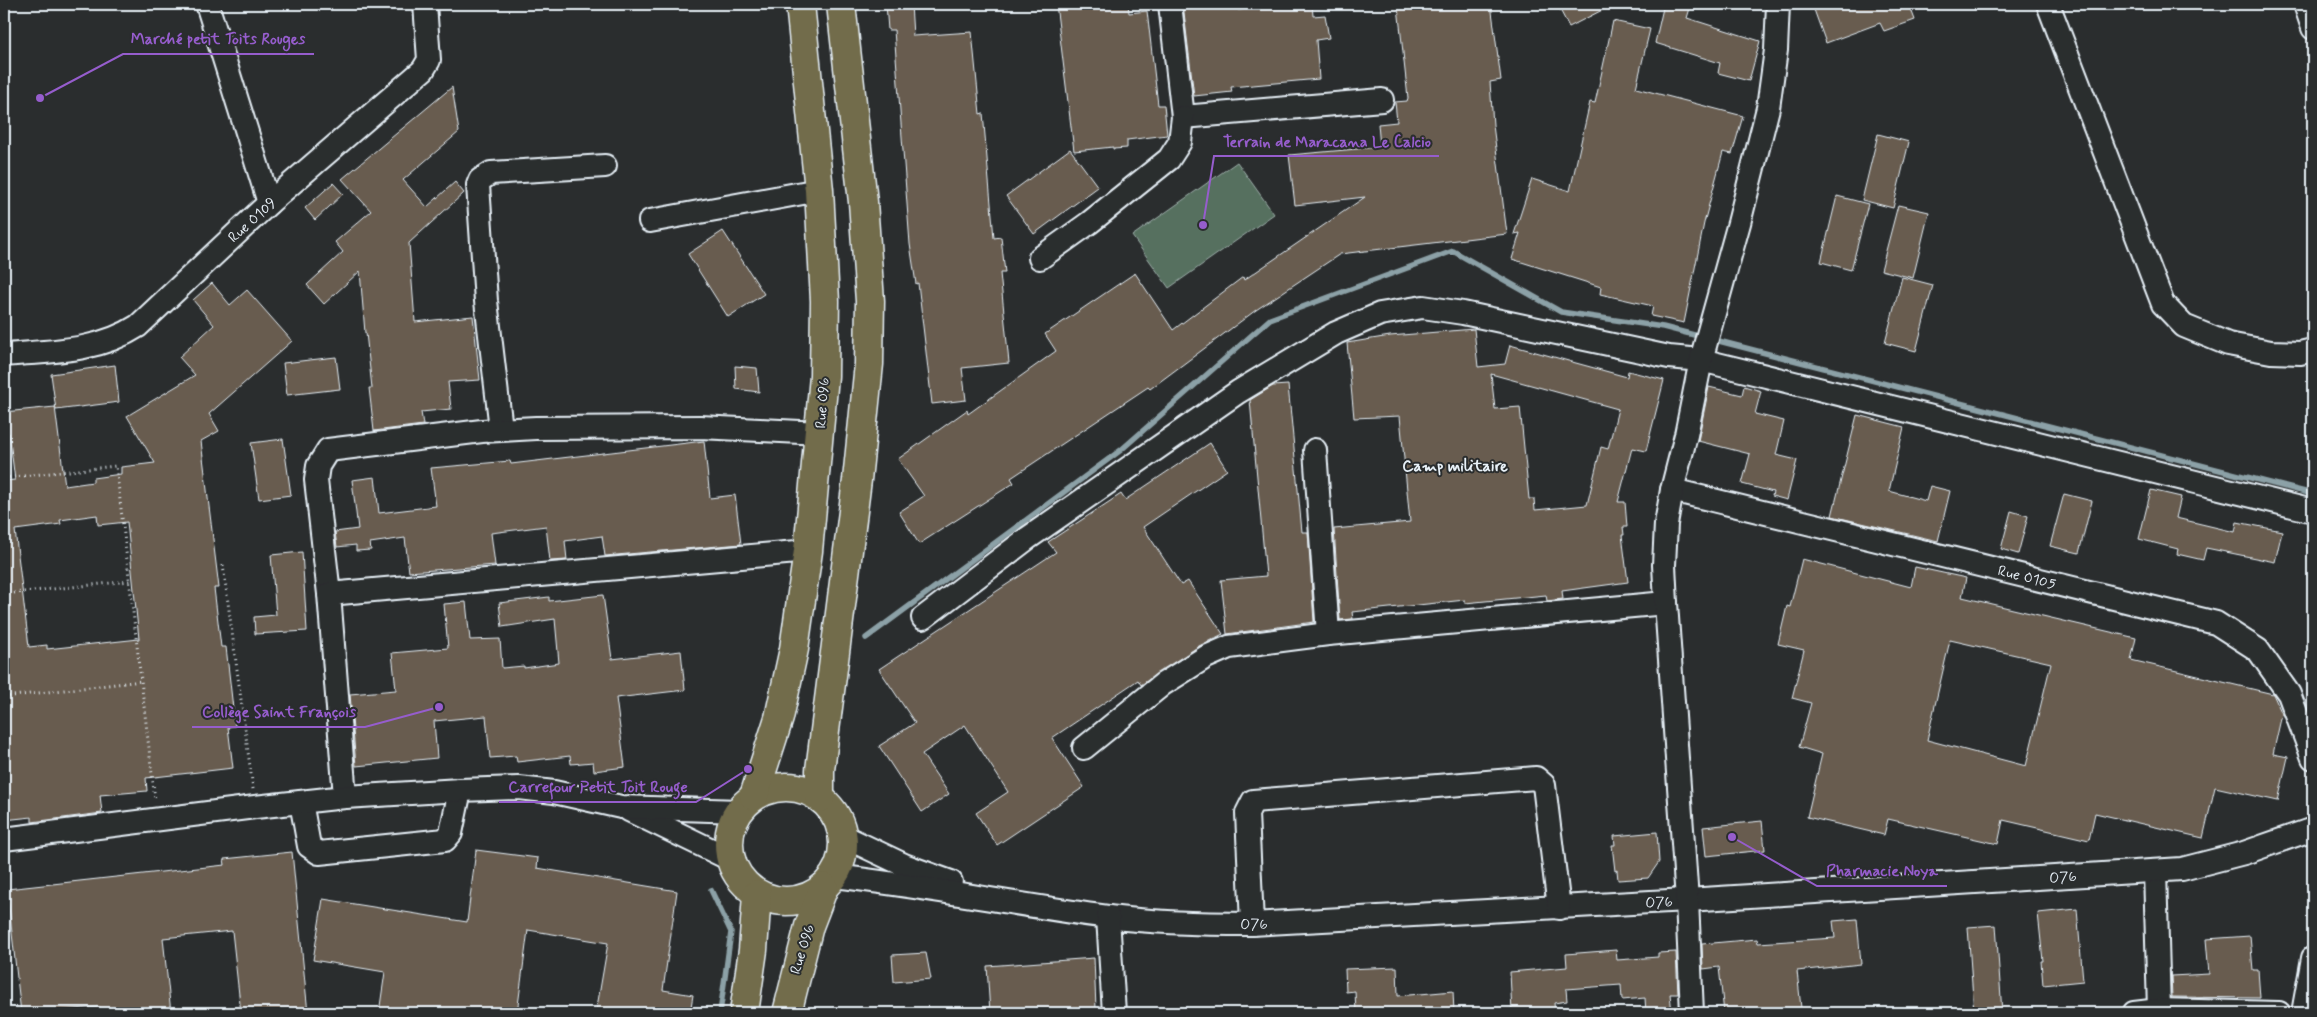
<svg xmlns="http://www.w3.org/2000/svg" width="2317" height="1017" viewBox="0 0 2317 1017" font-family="Mynerve,sans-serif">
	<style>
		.green { fill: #56705f; stroke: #9fb0ac }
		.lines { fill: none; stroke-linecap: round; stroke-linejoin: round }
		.stream { stroke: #8ca1a7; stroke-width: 5.5 }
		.building { fill: #675c4f; stroke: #e8f1f8; fill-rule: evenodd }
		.minor-casing { stroke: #e8f1f8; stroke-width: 26 }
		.major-casing { stroke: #e8f1f8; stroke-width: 31 }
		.path { stroke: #e8f1f8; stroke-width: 3; stroke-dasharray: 1 4; stroke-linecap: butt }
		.minor { stroke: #2a2d2e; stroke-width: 22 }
		.major { stroke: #726c4b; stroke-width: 28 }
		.labels { text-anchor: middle; stroke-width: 4; stroke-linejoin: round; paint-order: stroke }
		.street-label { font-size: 15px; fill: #e8f1f8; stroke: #2a2d2e }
		.neighbourhood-label { font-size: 16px; font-weight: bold; fill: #e8f1f8; stroke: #2a2d2e }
		.leader { fill: none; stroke: #965dcd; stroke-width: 2 }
		.callout-dot { fill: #965dcd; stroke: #2a2d2e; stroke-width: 2 }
		.callout-label { font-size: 16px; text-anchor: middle; font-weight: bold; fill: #965dcd; stroke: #2a2d2e; stroke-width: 4; stroke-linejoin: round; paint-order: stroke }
	</style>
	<rect width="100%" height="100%" fill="#2a2d2e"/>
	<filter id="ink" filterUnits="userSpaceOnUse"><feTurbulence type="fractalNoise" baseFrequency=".02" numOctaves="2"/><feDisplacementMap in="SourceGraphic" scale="10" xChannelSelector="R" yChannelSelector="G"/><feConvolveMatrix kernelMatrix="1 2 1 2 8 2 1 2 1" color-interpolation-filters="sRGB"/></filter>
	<g filter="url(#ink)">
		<!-- green -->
		<polygon class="green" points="1237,162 1274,214 1169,288 1132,236"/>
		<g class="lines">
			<!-- stream -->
			<g class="stream">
				<polyline points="1711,339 2313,494"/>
				<polyline points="866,638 1121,450 1270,319 1453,251 1561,312 1663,327 1702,337"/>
				<polyline points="711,890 731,932 720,1013"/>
			</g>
		</g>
		<!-- building -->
		<g class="building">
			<polygon points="886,4 911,4 913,36 972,32 980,114 983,113 994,238 1001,237 1005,273 1000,273 1009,363 962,368 966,400 932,404 918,283 916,284 910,244 894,30 888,30"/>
			<polygon points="1056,4 1128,4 1129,13 1147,11 1158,105 1164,105 1167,135 1127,140 1127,148 1113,149 1113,147 1074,151"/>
			<polygon points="1183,4 1238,4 1238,10 1312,4 1313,16 1325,15 1329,38 1316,40 1319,79 1231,87 1232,92 1194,96"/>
			<polygon points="1428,4 1491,4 1501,80 1490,82 1493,125 1507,234 1340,254 1256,310 1150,389 1148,387 1011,478 1014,483 919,544 899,512 924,496 898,459 967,410 968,414 1056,351 1045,334 1135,273 1173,330 1243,277 1244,280 1365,197 1295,205 1289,155 1380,147 1378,124 1397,122 1395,102 1407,101 1408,98 1398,7"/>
			<polygon points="1557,4 1614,4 1569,27"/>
			<polygon points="1812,4 1909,4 1915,20 1884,31 1880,23 1826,43"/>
			<polygon points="1691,5 1687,18 1760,41 1749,81 1718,73 1720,63 1655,43 1663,8"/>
			<polygon points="1613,21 1650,29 1636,88 1743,116 1732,154 1723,152 1704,223 1684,323 1651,316 1653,306 1600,294 1601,287 1512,259 1520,233 1514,234 1532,179 1570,191 1590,102 1595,103"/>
			<polygon points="452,87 459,132 403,180 427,207 455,182 464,193 409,243 415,322 473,316 480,380 448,382 451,409 421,412 423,425 374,431 369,388 372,388 366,333 365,333 360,271 324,304 307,285 343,252 335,242 371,211 342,179"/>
			<polygon points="1878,134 1909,142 1893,208 1862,200"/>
			<polygon points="1070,149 1098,187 1034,234 1006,196"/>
			<polygon points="333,183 343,194 315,220 305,208"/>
			<polygon points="1837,196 1868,204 1851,270 1821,262"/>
			<polygon points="1898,205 1929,212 1913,278 1881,270"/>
			<polygon points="723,231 764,294 728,317 688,254"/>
			<polygon points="1902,277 1933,285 1916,351 1885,343"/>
			<path d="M212 283 230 305 247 290 292 341 209 414 219 431 201 441 219 588H214L221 647H226L235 726 228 727 233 768 146 778 147 791 100 795 102 813 32 822V817L4 820V481L15 480 9 433 4 434V412L55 407 65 486 93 482V478L121 474V467L155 463 127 416 195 375 179 357 214 325 193 300ZM97 515 98 525 127 522 139 639 47 649V645L29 647 15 530 61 524 60 520Z"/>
			<path d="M1474 329 1478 367 1505 364 1510 345 1627 377 1628 371 1664 380 1646 451 1632 448 1618 502H1625L1627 527H1623L1624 535H1622L1628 582 1562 591 1563 599 1547 601 1546 595 1465 603V600L1352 612 1353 619 1340 620 1334 529 1410 522 1400 416 1354 418 1347 343 1390 336ZM1491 374 1618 409 1608 449 1601 447 1587 505 1535 510 1534 499H1529L1520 407 1495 409Z"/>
			<polygon points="336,357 340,389 287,395 283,363"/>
			<polygon points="115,365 119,402 56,410 51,374"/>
			<polygon points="735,366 757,368 759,392 736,389"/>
			<polygon points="1288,385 1302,532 1308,532 1314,622 1227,634 1221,580 1266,576 1250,400 1273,386"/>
			<polygon points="1744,386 1761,391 1755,414 1784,421 1776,455 1797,460 1787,500 1772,496 1773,492 1742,484 1750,454 1698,441 1709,387 1742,395"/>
			<polygon points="1857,415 1904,427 1889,491 1926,501 1930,486 1950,491 1938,541 1832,516"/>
			<polygon points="283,439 291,495 259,499 251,443"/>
			<polygon points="704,441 710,498 735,495 741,544 605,556 602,536 565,541 567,560 550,561 546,526 491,533 495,565 409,572 405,538 370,543 371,550 356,551 356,545 337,547 335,532 358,529 352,480 375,477 379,513 436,506 431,468 510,461 511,464"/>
			<polygon points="1210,443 1227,470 1143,527 1181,585 1188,581 1223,634 1199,646 1141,685 1138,680 1052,738 1084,787 997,845 976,813 1008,792 965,725 922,754 949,794 922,812 879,746 915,723 879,669 1056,552 1048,542 1121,494 1125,500"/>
			<polygon points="2151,490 2181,497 2176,518 2235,532 2237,522 2282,531 2275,562 2206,548 2203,560 2177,554 2178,549 2139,539"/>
			<polygon points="2064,494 2092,501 2079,553 2050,546"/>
			<polygon points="2011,511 2028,516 2018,554 2001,549"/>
			<polygon points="302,552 307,631 255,634 254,617 276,615 271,555"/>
			<path d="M1802 559 1911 587 1915 567 1966 578 1962 597 2136 638 2131 660 2273 694 2282 714 2273 754 2288 757 2278 801 2215 787 2203 838 2095 813 2089 840 2003 820 1998 844 1888 819 1884 835 1807 817 1822 754 1799 747 1811 703 1792 698 1804 650 1778 644 1787 606 1790 607ZM1950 640 2051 663 2026 766 1927 740Z"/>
			<polygon points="603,595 612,659 681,651 685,690 616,698 625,767 594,771 593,762 571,764 570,756 517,762 516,756 490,758 486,716 434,721 437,758 356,766 350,694 396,690 392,653 448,648 444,604 466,602 470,640 500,639 502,668 524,666 524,668 559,663 555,619 502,627 499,603 549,597 549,601"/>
			<polygon points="1762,821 1765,850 1706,856 1703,827"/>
			<polygon points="1657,832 1659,862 1648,878 1618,880 1617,870 1615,871 1612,845 1615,845 1614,836"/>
			<polygon points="476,850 538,858 537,868 677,891 663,990 693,995 690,1013 596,1013 608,943 528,930 517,1013 379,1013 385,972 313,960 323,899 467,922"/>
			<polygon points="292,852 308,1013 241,1013 232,931 163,938 171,1013 101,1013 100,1007 21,1013 7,889 225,865 224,859"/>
			<polygon points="2077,909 2083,981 2043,985 2041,961 2043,961 2038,913"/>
			<polygon points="1857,919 1861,964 1797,971 1801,1008 1761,1013 1724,1013 1719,967 1703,969 1702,944 1757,939 1758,943 1835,938 1833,921"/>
			<polygon points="1996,925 2002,1013 1974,1013 1968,927"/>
			<polygon points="2250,936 2253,970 2258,970 2260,998 2172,997 2171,976 2209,974 2206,939"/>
			<polygon points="1616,950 1617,960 1658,957 1658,953 1676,952 1678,994 1670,994 1672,1013 1646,1013 1645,998 1622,1000 1621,985 1566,989 1567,1001 1554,1003 1555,1013 1512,1013 1510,972 1567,967 1566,954"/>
			<polygon points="926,953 931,979 894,982 892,955"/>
			<polygon points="1094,958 1096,1009 1055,1013 990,1013 987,966"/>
			<polygon points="1397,967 1398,996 1453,991 1454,1013 1356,1013 1355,991 1346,992 1345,969"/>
		</g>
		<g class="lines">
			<!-- minor casing -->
			<g class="minor-casing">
				<g id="minor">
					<polyline points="207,4 269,203"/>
					<polyline points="1170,4 1183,117 1382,100"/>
					<polyline points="2048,4 2163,304 2184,326 2228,344 2271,352 2300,353 2313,350"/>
					<polyline points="2305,4 2313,28"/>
					<polyline points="650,221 819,190"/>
					<polyline points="1040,258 1089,223 1169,159 1180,142 1183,117"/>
					<path d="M4 355C50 351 98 352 138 326L269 203 423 70 429 60 425 4"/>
					<polyline points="501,429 486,301 478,185 480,180 491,173 605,166"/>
					<polyline points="1315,450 1328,634"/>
					<polyline points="1672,490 2216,623 2258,650 2289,694 2313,758"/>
					<polyline points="329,594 316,480 318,466 328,450 482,431 536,428 700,427 820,433"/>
					<polyline points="923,618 1028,538 1238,392 1336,333 1380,314 1423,307 1463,313 1669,357 1701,360 2313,511"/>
					<polyline points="1084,748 1163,684 1206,657 1229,647 1328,634 1666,603"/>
					<polyline points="345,797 329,594 808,551"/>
					<polyline points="301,802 309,846 319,853 445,840 451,833 460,790"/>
					<polyline points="629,810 730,859"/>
					<polyline points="843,836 904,865 951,882"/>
					<polyline points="4,839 255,807 345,797 460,790 519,788 554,792 621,807 739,811"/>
					<polyline points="2155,871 2159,1010"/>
					<path d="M833 876C925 886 1016 905 1108 917 1156 923 1204 924 1252 924L1687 900 2182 869 2244 853 2313 829"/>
					<polyline points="1108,917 1114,1013"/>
					<polyline points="1252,924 1247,813 1253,801 1536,778 1544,785 1559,908"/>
					<polyline points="1692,1013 1687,900 1666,603 1664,565 1666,524 1672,490 1686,435 1701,360 1739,223 1768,108 1776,50 1778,4"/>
					<polyline points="2134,1013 2159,1010 2279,1013"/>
					<polyline points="2303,1013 2313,958"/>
				</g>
			</g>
			<!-- major casing -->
			<g class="major-casing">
				<g id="major">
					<circle cx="786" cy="844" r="57"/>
					<polyline points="754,796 779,718 794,649 808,551 824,376 825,301 819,190 800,4"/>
					<polyline points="820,798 820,770 857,480 869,364 870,301 863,202 841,4"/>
					<polyline points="744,1013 753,950 757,894"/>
					<polyline points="787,1013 809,926 824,887"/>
				</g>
			</g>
			<!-- path -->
			<g class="path">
				<polyline points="4,478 116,466 155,800"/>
				<polyline points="223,565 253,789"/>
				<polyline points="4,594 130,581"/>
				<polyline points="4,697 142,681"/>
			</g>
			<!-- minor -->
			<use href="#minor" class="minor"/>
			<!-- major -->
			<use href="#major" class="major"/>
		</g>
	</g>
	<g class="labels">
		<!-- street labels -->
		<g class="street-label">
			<text transform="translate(252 220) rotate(-42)" y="5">Rue O109</text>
			<text transform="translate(822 403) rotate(-86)" y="5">Rue O96</text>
			<text transform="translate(2027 577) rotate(14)" y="5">Rue O105</text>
			<text transform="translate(2063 877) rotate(-4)" y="5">O76</text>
			<text transform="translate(1659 902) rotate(-3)" y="5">O76</text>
			<text transform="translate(1254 924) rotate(-1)" y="5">O76</text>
			<text transform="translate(802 949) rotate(-73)" y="5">Rue O96</text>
		</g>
		<!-- neighbourhood labels -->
		<g class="neighbourhood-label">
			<text x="1455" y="471">Camp militaire</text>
		</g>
	</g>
	<!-- callouts -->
	<path class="leader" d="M40 98L123 54H314M1203 225L1214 156H1439M439 707L365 727H192M748 769L696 802H499M1732 837L1817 886H1947"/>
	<g class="callout-dot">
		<circle cx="40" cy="98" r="5"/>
		<circle cx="1203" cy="225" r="5"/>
		<circle cx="439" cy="707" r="5"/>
		<circle cx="748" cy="769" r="5"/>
		<circle cx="1732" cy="837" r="5"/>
	</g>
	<g class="callout-label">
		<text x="218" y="44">Marché petit Toits Rouges</text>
		<text x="1327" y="147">Terrain de Maracana Le Calcio</text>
		<text x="279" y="717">Collège Saint François</text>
		<text x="598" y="792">Carrefour Petit Toit Rouge</text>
		<text x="1882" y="876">Pharmacie Noya</text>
	</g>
	<!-- margin -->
	<rect width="2317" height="1017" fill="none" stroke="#2a2d2e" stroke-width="20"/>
	<rect x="10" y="10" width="2297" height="997" fill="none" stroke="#e8f1f8" stroke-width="2" filter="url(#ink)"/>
</svg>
